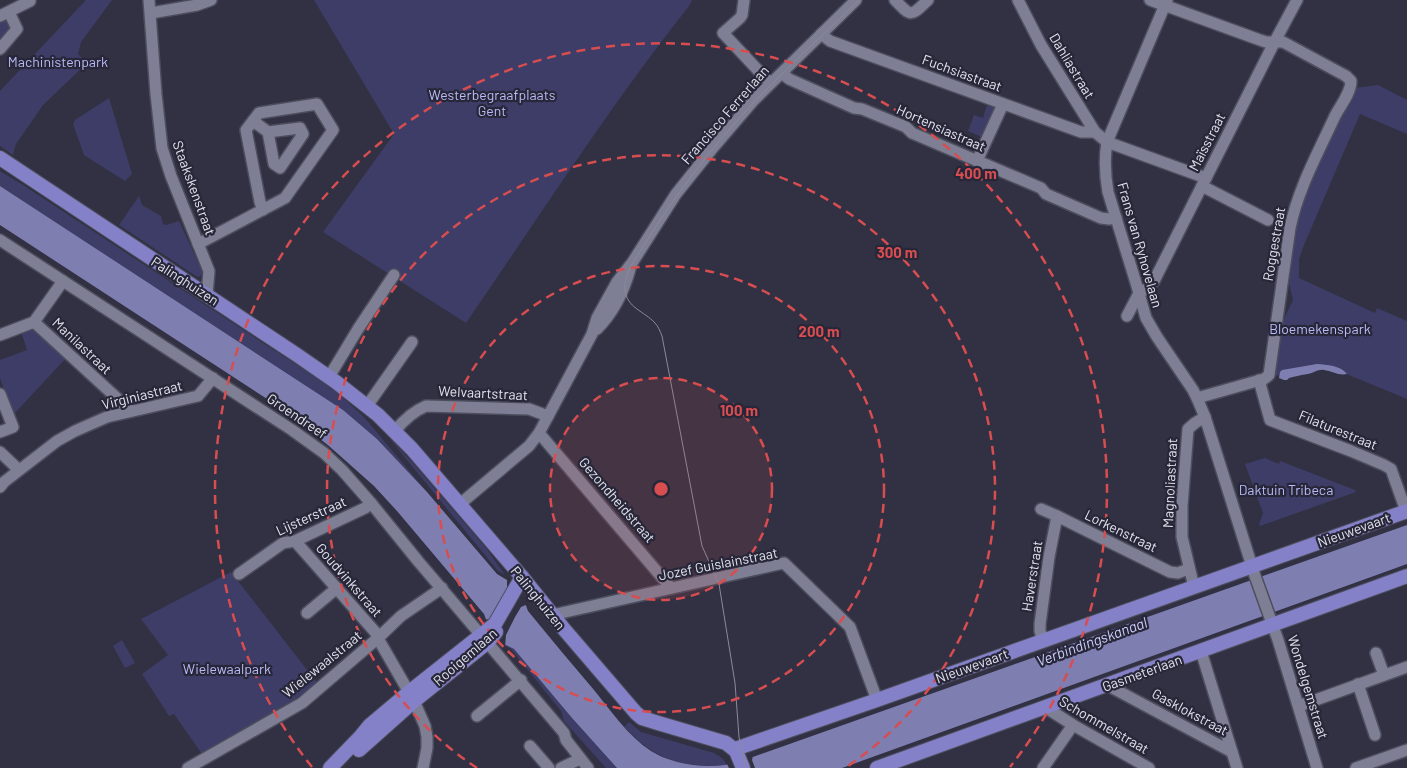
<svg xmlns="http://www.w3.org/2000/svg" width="1407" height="768" viewBox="0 0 1407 768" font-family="Barlow,sans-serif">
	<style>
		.green { fill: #3e3d67 }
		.water { fill: #7e7eb1 }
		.pier { fill: #313143 }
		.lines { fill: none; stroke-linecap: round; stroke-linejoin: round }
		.minor-casing { stroke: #4d4e5d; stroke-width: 14 }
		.major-casing { stroke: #4d4e5d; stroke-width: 16 }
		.minor { stroke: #7e7f94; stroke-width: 11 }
		.major { stroke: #8481c9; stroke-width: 14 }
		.tram { stroke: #8a8a99; stroke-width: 1 }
		.ring { fill: none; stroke: #d84d50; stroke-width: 2.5; stroke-dasharray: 9 6 }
		.labels { text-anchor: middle; stroke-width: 4.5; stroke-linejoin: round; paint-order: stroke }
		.park-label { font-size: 14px; fill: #babbf7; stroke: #272739 }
		.street-label { font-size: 14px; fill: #e2e3ee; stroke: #272739 }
		.water-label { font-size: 15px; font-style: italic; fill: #cdcefc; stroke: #272739 }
		.centre { fill: #d84d50; stroke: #272739; stroke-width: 2.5 }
		.ring-label { font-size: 15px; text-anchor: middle; font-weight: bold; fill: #d84d50; stroke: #272739; stroke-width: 4.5; stroke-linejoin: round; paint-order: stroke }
	</style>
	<rect width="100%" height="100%" fill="#313143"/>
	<!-- green -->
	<g class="green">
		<polygon points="86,0 112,0 81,42 78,54 87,63 43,105 16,144 13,155 0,146 0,91"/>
		<path d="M314 0H692L689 6C609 107 539 217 466 323L323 232 394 134Z"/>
		<polygon points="7,18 12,27 0,43 0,21"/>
		<polygon points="1378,85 1407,100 1407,134 1360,114 1304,245 1299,259 1299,278 1375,313 1377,308 1407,321 1407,399 1327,366 1275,376 1283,321 1293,300 1289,283 1296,223 1301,202 1354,88"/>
		<polygon points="109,98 132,174 125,181 84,155 73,124 75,120"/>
		<polygon points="987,105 995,108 982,137 968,131 974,115 983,118"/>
		<polygon points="0,171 23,185 321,381 340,395 364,417 427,492 377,439 343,411 0,186"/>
		<polygon points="139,196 142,205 161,216 163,224 166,225 179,221 203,273 199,277 196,276 119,225"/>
		<polygon points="34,326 67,357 13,415 0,378 0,360 27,350 21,331"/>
		<polygon points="389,438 411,461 486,548 505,575 498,571"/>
		<polygon points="1265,458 1279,464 1280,461 1355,490 1356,492 1260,526 1259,524 1263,513 1245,464"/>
		<polygon points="231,572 318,684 266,718 202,754 174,714 169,716 142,674 168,655 141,619"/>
		<polygon points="122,640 135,663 125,668 113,646"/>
		<polygon points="505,644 514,649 572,718 617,768 606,768 564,721 561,711 511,649 505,646"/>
		<path d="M629 722 641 732 714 753 722 758 727 765C701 767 673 765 651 750 641 744 633 735 624 727Z"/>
	</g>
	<!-- water -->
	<g class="water">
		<path d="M0 186 343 410 377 439 427 492 497 574 507 580 525 603 528 611C550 638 572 664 594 690 611 711 628 736 651 751 672 764 701 768 725 765 732 764 740 761 747 759L1407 525V564L842 768H617L572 718 514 649 502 643 487 622 484 614 397 511 374 486 329 446 281 408 0 225Z"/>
		<path d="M1317 364C1327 365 1340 365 1347 374 1339 376 1332 371 1324 370 1318 369 1314 373 1308 374 1301 375 1296 376 1289 378L1287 380H1284L1279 378 1280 372 1282 370Z"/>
	</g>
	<!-- pier -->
	<g class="pier">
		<polygon points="507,577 528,604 521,607 515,617 506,635 505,647 500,644 485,624 483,620 490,619 493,616 507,588"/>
		<polygon points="753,755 752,760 755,768 729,768 726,762"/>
	</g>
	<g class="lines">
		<!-- minor casing -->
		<g class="minor-casing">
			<g id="minor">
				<polyline points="149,0 156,94 162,148 171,176 209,271 207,295"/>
				<polyline points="744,0 742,15 740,18 723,33 770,83"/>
				<path d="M895 0C912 18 911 16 928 0"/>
				<polyline points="1018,0 1041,45 1095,132 1107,142 1206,178"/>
				<path d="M1150 0 1260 40 1266 42H1283L1346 76 1351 81C1351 93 1340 106 1335 116 1318 153 1298 189 1290 228L1269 375 1264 379 1197 398"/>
				<path d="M1167 0 1107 142C1104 160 1105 175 1108 192L1136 283 1146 318 1157 337 1193 390 1197 398 1205 417 1255 576 1278 640 1317 768"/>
				<polyline points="151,13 197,5 211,0"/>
				<polyline points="0,16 30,1"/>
				<polyline points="821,34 830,41 1081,132 1095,132"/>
				<polyline points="0,49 17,29 9,12"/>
				<polyline points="782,73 789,79 854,108 862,109 906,127 912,133 1041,188 1046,194 1101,218 1109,219 1116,218"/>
				<polyline points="253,121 268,132 274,164 280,168 303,134 300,128 268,132"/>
				<polyline points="977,161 1003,104"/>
				<polyline points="1202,186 1268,220"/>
				<polyline points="0,240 292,430 324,453 342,470 371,503 418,561 559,727 564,733 566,740 588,768"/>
				<polyline points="198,244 285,198 333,130 317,104 259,113 246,130 260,202 263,210"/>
				<polyline points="1127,316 1139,293 1148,288 1154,281 1274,43 1297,0"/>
				<polyline points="34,322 131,411"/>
				<path d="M597 329C613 313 624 291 630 269"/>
				<polyline points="0,335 34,322 63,281"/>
				<polyline points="329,377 358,329 394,275"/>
				<polyline points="1259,380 1270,420 1351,451 1384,465 1391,469 1406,511"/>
				<polyline points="367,406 412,342"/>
				<path d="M395 431C403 421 414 411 426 406L529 409 548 416"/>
				<polyline points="0,432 13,427 0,394"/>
				<polyline points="539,433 671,588"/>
				<polyline points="0,452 19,470"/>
				<polyline points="0,487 4,482 57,441 75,431 107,417 198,396 213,378"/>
				<polyline points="460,504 529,446 539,433 592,334 597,318 617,282 632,263 676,194 712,149 754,100 856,0"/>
				<polyline points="1041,509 1057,516 1170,572 1178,573 1188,569"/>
				<polyline points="295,541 376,633 380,642 414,701 425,726 427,737 427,748 423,768"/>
				<polyline points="239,574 283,543 295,541 365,508 371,503"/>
				<polyline points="1194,587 1182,537 1182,506 1188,429 1195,423 1205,417"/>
				<polyline points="307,613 337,588"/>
				<polyline points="552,615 784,563 850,627 877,700"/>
				<polyline points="1043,641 1040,631 1040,624 1049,557 1057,516"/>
				<polyline points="1201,651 1237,768"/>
				<polyline points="1376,653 1384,675"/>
				<polyline points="1358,684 1375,735"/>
				<polyline points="1107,685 1232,752"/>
				<polyline points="1299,706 1407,667"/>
				<polyline points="1045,707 1073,725 1149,768"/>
				<polyline points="477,716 521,680"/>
				<polyline points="530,746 549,768"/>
				<polyline points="188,768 302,703 378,638 401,616 442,588"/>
				<polyline points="561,768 580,759"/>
				<polyline points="1043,768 1073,725"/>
				<polyline points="1356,768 1407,750"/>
			</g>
		</g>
		<!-- major casing -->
		<g class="major-casing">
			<g id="major">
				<polyline points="0,158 297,355 336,382 378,415 412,449 522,577 563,628 636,713 642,718 658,723 726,743 736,751 743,768"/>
				<polyline points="735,749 877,700 1407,511"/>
				<polyline points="359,750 414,701 488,642 496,632"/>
				<polyline points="330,768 361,736 370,725 408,693 495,624 522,577"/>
				<polyline points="877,768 1407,576"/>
			</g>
		</g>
		<!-- minor -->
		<use href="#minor" class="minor"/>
		<!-- major -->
		<use href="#major" class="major"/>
		<!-- tram -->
		<path class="tram" d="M746 768 742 752 739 737 735 683 719 584 702 546 662 336C660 331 658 326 655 323 644 311 627 308 625 290 623 273 638 256 646 242 675 196 708 152 745 112 781 73 821 37 859 0"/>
	</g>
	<!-- distance rings -->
	<circle cx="661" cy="489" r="111" fill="#d84d50" fill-opacity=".12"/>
	<g class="ring">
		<circle cx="661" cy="489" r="111"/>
		<circle cx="661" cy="489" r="223"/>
		<path d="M477 768A334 334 0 1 1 845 768"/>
		<path d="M312 767A446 446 0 1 1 1010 767"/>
	</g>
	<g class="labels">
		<!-- park labels -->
		<g class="park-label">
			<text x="58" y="67">Machinistenpark</text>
			<text x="492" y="100">Westerbegraafplaats<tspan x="492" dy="16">Gent</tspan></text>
			<text x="1320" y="334">Bloemekenspark</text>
			<text x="1286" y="495">Daktuin Tribeca</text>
			<text x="227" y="674">Wielewaalpark</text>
		</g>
		<!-- street labels -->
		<g class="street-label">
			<text transform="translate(1072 66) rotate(59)" y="5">Dahliastraat</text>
			<text transform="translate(962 73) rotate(20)" y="5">Fuchsiastraat</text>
			<text transform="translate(725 115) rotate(-49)" y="5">Francisco Ferrerlaan</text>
			<text transform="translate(941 128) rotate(24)" y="5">Hortensiastraat</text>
			<text transform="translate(1207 142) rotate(-63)" y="5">Maïsstraat</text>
			<text transform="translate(194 188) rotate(70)" y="5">Staakskenstraat</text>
			<text transform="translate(1274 244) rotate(-80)" y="5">Roggestraat</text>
			<text transform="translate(1140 245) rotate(74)" y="5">Frans van Ryhovelaan</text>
			<text transform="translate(185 281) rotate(33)" y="5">Palinghuizen</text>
			<text transform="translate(82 346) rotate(43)" y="5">Manilastraat</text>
			<text transform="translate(483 393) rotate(3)" y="5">Welvaartstraat</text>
			<text transform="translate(142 395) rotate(-14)" y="5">Virginiastraat</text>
			<text transform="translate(297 416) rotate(34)" y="5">Groendreef</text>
			<text transform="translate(1338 430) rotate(22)" y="5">Filaturestraat</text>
			<text transform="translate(1170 483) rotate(-87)" y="5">Magnoliastraat</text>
			<text transform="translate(617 500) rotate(49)" y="5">Gezondheidstraat</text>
			<text transform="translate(311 516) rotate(-24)" y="5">Lijsterstraat</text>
			<text transform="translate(1354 530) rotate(-20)" y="5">Nieuwevaart</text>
			<text transform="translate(1121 531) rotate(26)" y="5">Lorkenstraat</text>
			<text transform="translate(718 564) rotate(-11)" y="5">Jozef Guislainstraat</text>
			<text transform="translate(1032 576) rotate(-81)" y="5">Haverstraat</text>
			<text transform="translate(349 580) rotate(49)" y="5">Goudvinkstraat</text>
			<text transform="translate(538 598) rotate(51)" y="5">Palinghuizen</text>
			<text transform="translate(465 657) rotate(-41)" y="5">Rooigemlaan</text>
			<text transform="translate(322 664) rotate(-39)" y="5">Wielewaalstraat</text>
			<text transform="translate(972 666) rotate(-20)" y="5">Nieuwevaart</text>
			<text transform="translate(1142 673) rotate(-20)" y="5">Gasmeterlaan</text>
			<text transform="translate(1308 687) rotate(73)" y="5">Wondelgemstraat</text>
			<text transform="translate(1190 712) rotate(28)" y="5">Gasklokstraat</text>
			<text transform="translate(1104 725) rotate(30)" y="5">Schommelstraat</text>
		</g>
		<!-- water labels -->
		<g class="water-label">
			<text transform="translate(1092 642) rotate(-20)" y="5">Verbindingskanaal</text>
		</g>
	</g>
	<circle cx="661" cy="489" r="8" class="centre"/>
	<g class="ring-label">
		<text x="976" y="179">400 m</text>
		<text x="897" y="258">300 m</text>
		<text x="819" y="337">200 m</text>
		<text x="739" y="416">100 m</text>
	</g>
</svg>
